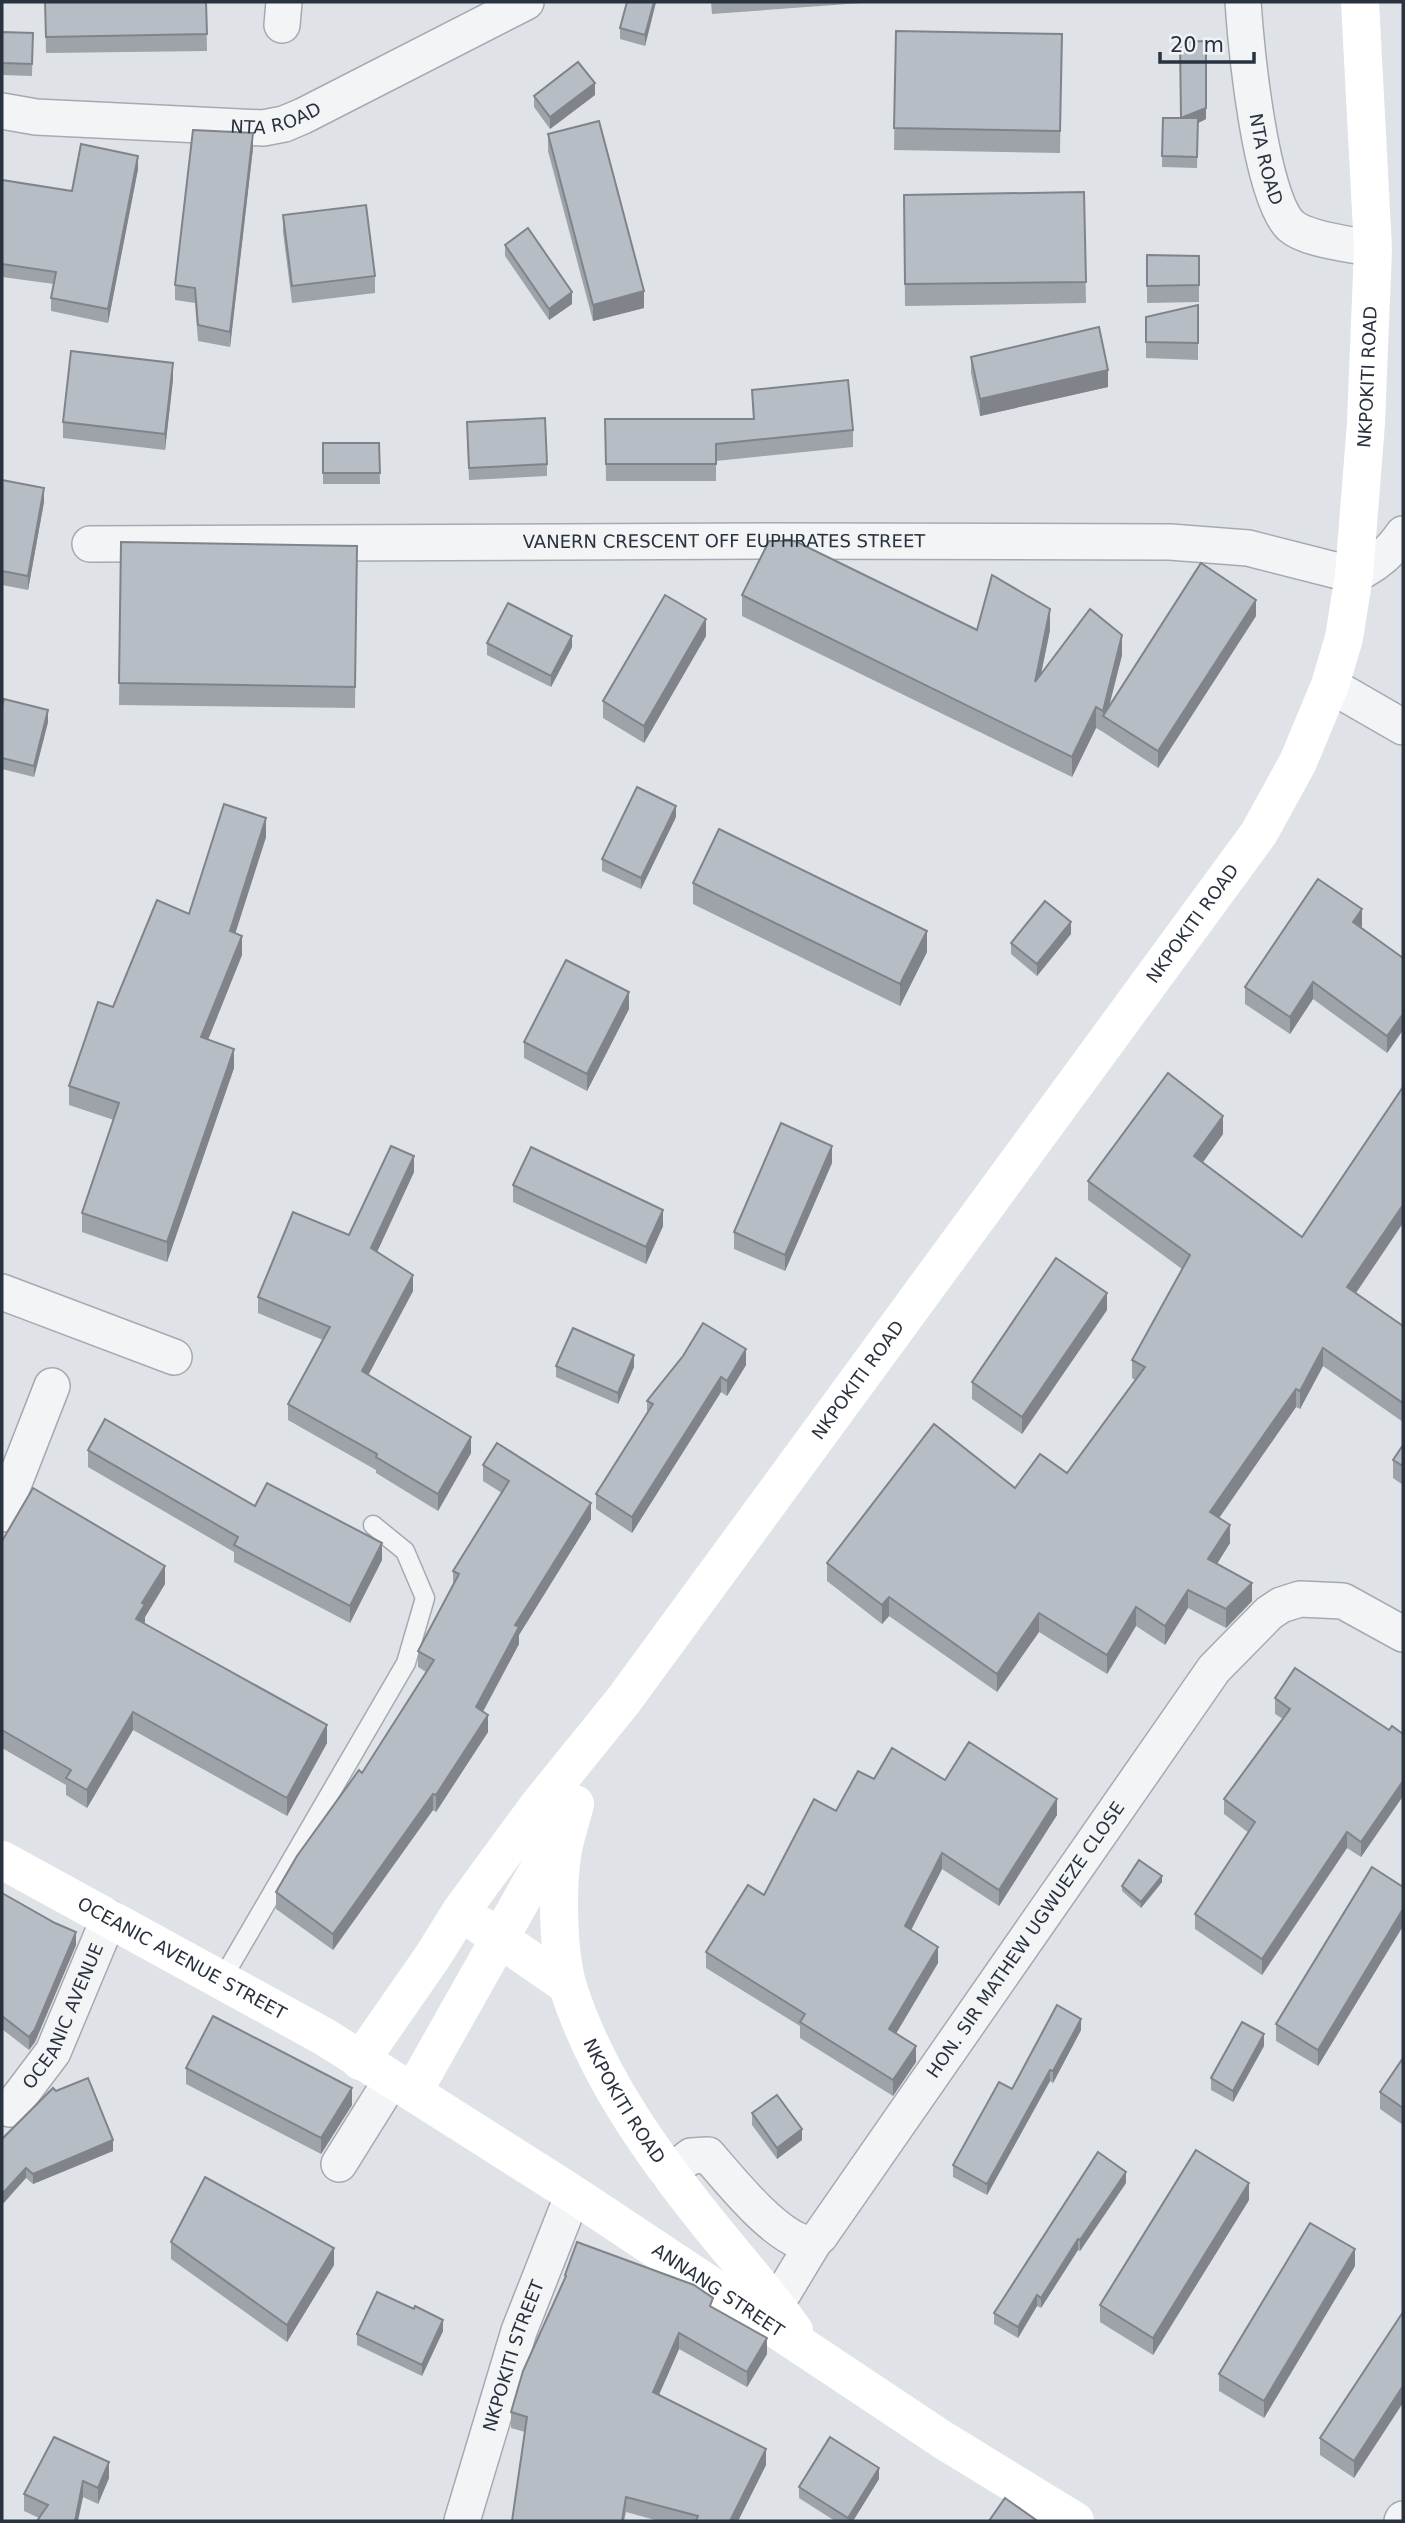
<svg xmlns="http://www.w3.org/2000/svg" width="1405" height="2523" viewBox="0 0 1405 2523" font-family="'DejaVu Sans',sans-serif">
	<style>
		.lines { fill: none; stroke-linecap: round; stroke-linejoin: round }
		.lane-casing { stroke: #a5aab2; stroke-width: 21 }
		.street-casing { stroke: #a5aab2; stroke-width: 38 }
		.lane { stroke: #f2f4f6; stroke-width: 18 }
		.street { stroke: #f2f4f6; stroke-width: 35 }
		.secondary { stroke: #fff; stroke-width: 38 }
		.wall { fill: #9da3a9 }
		.shaded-wall { fill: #80848a }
		.building { fill: #b7bdc5; stroke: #80848a; stroke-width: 2 }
		.labels { text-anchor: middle; stroke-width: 5; stroke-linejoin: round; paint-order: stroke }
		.street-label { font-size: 18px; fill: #29323f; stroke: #eff2f6 }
	</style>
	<rect width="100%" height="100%" fill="#dfe3e8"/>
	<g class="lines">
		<!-- lane casing -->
		<g class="lane-casing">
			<polyline id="lane" points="221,1981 406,1663 425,1598 405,1551 373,1525"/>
		</g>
		<!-- street casing -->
		<g class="street-casing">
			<g id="street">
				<path id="s1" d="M1243 2C1246 46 1260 197 1291 226 1307 240 1351 244 1373 249"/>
				<polyline points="282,25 284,2"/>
				<path id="s2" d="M2 111 36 117 263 128 284 124 303 116 526 2"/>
				<path id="s3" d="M90 544 769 541 1170 542 1248 548 1354 575C1374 566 1391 552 1403 534"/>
				<polyline points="1330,685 1403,727"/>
				<polyline points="2,1292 174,1357"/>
				<polyline points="2,1514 52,1386"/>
				<path id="s4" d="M10 2109 53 2052 109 1918"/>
				<polyline points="339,2164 392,2079"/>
				<path id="s5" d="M669 2173 691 2156 708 2155C729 2179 774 2236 806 2243 812 2244 816 2240 820 2236L1214 1669 1269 1613 1281 1605 1300 1599 1343 1601 1403 1634"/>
				<polyline points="776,2305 814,2242"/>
				<path id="s6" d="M462 2521 519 2331 573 2194"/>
				<polyline points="1402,2521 1403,2519"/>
			</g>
		</g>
		<!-- lane -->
		<use href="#lane" class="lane"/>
		<!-- street -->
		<use href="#street" class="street"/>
		<!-- secondary -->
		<g class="secondary">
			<path id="s7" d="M575 1804C571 1821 564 1839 562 1856 557 1891 558 1954 568 1987 596 2075 651 2152 708 2223 737 2259 768 2293 794 2331"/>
			<path id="s8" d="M2 1860 323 2036 392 2079 573 2194 943 2440 1075 2521"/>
			<polyline points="480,1925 567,1985"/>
			<path id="s9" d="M360 2061 433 1956 461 1911 538 1806 623 1701 1259 833 1298 762 1330 685 1344 638 1354 575 1366 423 1373 249 1360 2"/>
			<polyline points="413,2092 558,1835"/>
		</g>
	</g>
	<!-- wall -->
	<g class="wall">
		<polygon points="45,2 206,2 207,51 46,53"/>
		<polygon points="656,2 645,46 620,39 620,28"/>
		<polygon points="711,2 875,2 712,14"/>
		<polygon points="896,31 1062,34 1060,153 894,150"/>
		<polygon points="2,32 33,33 32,76 2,75"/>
		<polygon points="1206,41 1206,119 1198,123 1197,168 1162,167 1163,118 1181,118"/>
		<polygon points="595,95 550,129 534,107 534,96"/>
		<polygon points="548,134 644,308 593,321 548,151"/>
		<polygon points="253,148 230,347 198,341 195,303 175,300 175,285"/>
		<polygon points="138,169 108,323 51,311 51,298 54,284 2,277 2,180 72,191"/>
		<polygon points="1084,192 1086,303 905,306 904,195"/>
		<polygon points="283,215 375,276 375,293 292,303 283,232"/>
		<polygon points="505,245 572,304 549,320 505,256"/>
		<polygon points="1147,255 1199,256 1199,302 1147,303"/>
		<polygon points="1198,305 1198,360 1146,358 1146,342"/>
		<polygon points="971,357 1108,387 980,416 971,373"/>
		<polygon points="173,379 165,450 63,438 63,422"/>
		<polygon points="752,390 853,430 853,447 716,461 716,481 606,481 605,419 753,419"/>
		<polygon points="467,434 547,464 547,476 469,480"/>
		<polygon points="323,443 379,443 380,484 323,484"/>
		<polygon points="2,480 44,502 28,590 2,585"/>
		<polygon points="121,542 357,546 355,708 119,705"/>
		<polygon points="742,595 977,630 1050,630 1041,674 1122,655 1109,707 1256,616 1158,768 1103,732 1103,729 1103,732 1096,728 1072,777 742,616"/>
		<polygon points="706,636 644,743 603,718 603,701"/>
		<polygon points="487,643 572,647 551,687 487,655"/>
		<polygon points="2,707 48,722 34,777 2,769"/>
		<polygon points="676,817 641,889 602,871 602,859"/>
		<polygon points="266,837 235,933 242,955 208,1040 234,1068 167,1262 82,1232 82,1213 114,1120 69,1105 69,1086 189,914"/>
		<polygon points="693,883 927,952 900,1006 693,904"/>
		<polygon points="1362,926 1361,927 1403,958 1403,1030 1387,1053 1313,999 1290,1034 1245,1004 1245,987"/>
		<polygon points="1071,934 1037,976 1011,954 1011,943"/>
		<polygon points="629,1009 587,1091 524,1058 524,1042"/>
		<polygon points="1403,1087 1403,1223 1356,1293 1403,1326 1403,1422 1323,1366 1300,1409 1296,1407 1219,1518 1230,1543 1217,1564 1252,1601 1226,1628 1188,1608 1165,1645 1136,1626 1107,1674 1039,1632 997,1692 889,1616 882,1624 827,1581 827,1563 1015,1488 1067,1473 1135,1380 1132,1378 1132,1360 1182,1269 1088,1200 1088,1181 1223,1134 1202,1163 1302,1237"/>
		<polygon points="832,1163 785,1271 734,1249 734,1232"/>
		<polygon points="414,1172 377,1252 413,1291 368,1375 471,1453 438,1511 376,1473 376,1470 288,1420 288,1404 323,1340 258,1313 258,1297 349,1235"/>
		<polygon points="513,1185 663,1226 646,1264 513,1202"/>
		<polygon points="1107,1310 1022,1434 972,1399 972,1382"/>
		<polygon points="683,1356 746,1365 727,1396 721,1392 632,1533 596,1509 596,1494 647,1413 647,1401"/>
		<polygon points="556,1366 634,1367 618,1404 556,1377"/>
		<polygon points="1403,1445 1403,1485 1393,1478 1393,1460"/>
		<polygon points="88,1450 255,1506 382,1560 350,1623 234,1562 234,1552 88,1467"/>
		<polygon points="483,1465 591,1519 519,1635 519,1644 483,1712 488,1732 436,1812 433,1810 333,1950 276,1909 276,1892 362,1773 426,1672 418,1667 418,1651 453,1585 453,1571 502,1493 483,1481"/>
		<polygon points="2,1541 165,1584 145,1617 144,1624 327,1743 287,1816 133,1730 87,1808 66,1795 66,1785 2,1748"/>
		<polygon points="1275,1698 1403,1734 1403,1796 1361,1857 1347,1848 1262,1975 1195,1929 1195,1914 1249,1833 1224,1814 1224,1799 1283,1719 1275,1714"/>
		<polygon points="874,1779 945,1780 1057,1815 999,1906 942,1869 911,1930 938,1963 896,2034 916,2062 893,2096 800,2038 800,2026 706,1968 706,1952 764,1895 836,1811"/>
		<polygon points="1162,1882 1141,1908 1122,1891 1122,1886"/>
		<polygon points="1403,1887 1403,1926 1318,2066 1276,2041 1276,2024"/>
		<polygon points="2,1893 76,1945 35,2042 29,2050 2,2029"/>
		<polygon points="1081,2030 1053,2083 1050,2081 987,2195 953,2177 953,2165 1012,2089"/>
		<polygon points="1264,2046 1233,2102 1211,2090 1211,2078"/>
		<polygon points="1403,2058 1403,2125 1380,2109 1380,2092"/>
		<polygon points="186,2068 352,2105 321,2154 186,2084"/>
		<polygon points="752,2113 802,2140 777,2159 752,2125"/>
		<polygon points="2,2139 113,2151 33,2184 26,2178"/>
		<polygon points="1126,2183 1080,2251 1078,2250 1041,2308 1037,2306 1018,2338 994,2324 994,2313"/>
		<polygon points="1249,2200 1153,2355 1100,2322 1100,2305"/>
		<polygon points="171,2242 334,2265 287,2342 171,2259"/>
		<polygon points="1355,2266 1264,2418 1219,2391 1219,2374"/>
		<polygon points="565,2275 713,2307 767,2354 747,2387 679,2349 659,2395 766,2465 738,2521 659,2521 626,2512 624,2521 512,2521 525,2432 511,2428 511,2412 565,2280"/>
		<polygon points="414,2309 443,2331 422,2376 357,2345 357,2334"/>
		<polygon points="1403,2312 1354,2478 1320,2455 1320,2438"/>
		<polygon points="54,2437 109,2478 98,2504 83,2497 39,2518 24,2511 24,2494"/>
		<polygon points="879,2479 853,2521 835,2521 799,2498 799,2487"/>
	</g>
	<!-- shaded-wall -->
	<g class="shaded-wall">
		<polygon points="654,2 656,2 645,46 645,35"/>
		<polygon points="595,83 595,95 550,129 550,117"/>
		<polygon points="1206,108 1206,119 1198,123 1197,168 1198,123 1181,118"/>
		<polygon points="253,133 253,148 230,347 230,332"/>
		<polygon points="138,156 138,169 108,323 108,309"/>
		<polygon points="644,291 644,308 593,321 593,305"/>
		<polygon points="572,292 572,304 549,320 549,309"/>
		<polygon points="173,363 173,379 165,450 165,434"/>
		<polygon points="1108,370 1108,387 980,416 980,399"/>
		<polygon points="44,488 44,502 28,590 28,576"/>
		<polygon points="1256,600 1256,616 1158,768 1158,751"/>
		<polygon points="1050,609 1050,630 1035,703 1035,682"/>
		<polygon points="706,619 706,636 644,743 644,726"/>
		<polygon points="1122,635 1122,655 1106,718 1103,716 1103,732 1103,711"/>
		<polygon points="572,636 572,647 551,687 551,676"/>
		<polygon points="1096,707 1096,728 1072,777 1072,757"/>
		<polygon points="48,710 48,722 34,777 34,766"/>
		<polygon points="676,806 676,817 641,889 641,878"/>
		<polygon points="266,818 266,837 230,950 230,931"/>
		<polygon points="1362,909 1362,926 1353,938 1353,922"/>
		<polygon points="1071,922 1071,934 1037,976 1037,964"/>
		<polygon points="927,931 927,952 900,1006 900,984"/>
		<polygon points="242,936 242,955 201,1057 201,1037"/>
		<polygon points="1313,982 1313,999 1290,1034 1290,1017"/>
		<polygon points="629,992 629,1009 587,1091 587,1074"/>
		<polygon points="1403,1014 1403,1030 1387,1053 1387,1036"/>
		<polygon points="234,1049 234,1068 167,1262 167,1242"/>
		<polygon points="1223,1116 1223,1134 1194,1175 1194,1156"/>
		<polygon points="832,1146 832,1163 785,1271 785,1255"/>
		<polygon points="414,1156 414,1172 371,1265 371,1248"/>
		<polygon points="1403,1205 1403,1223 1347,1306 1347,1287"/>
		<polygon points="663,1210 663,1226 646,1264 646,1247"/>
		<polygon points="413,1275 413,1291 362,1387 362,1371"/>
		<polygon points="1107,1293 1107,1310 1022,1434 1022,1417"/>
		<polygon points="1323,1348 1323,1366 1300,1409 1300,1391"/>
		<polygon points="746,1349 746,1365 727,1396 727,1381"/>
		<polygon points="634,1355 634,1367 618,1404 618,1393"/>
		<polygon points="721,1377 721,1392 632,1533 632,1517"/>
		<polygon points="1296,1389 1296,1407 1210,1531 1210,1512"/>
		<polygon points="471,1437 471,1453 438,1511 438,1494"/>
		<polygon points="591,1503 591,1519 519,1635 519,1644 476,1724 476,1707 515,1625"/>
		<polygon points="1230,1525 1230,1543 1208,1578 1208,1559"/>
		<polygon points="382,1543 382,1560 350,1623 350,1606"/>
		<polygon points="165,1566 165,1584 145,1617 145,1622 136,1637 136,1619 142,1603"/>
		<polygon points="1252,1583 1252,1601 1226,1628 1226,1609"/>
		<polygon points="1188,1590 1188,1608 1165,1645 1165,1626"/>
		<polygon points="889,1597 889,1616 882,1624 882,1605"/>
		<polygon points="1136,1607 1136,1626 1107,1674 1107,1655"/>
		<polygon points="1039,1613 1039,1632 997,1692 997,1674"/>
		<polygon points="133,1712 133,1730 87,1808 87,1790"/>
		<polygon points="488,1715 488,1732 436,1812 436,1795"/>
		<polygon points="327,1725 327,1743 287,1816 287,1798"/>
		<polygon points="1403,1781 1403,1796 1361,1857 1361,1842"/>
		<polygon points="433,1794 433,1810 333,1950 333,1934"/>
		<polygon points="1057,1799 1057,1815 999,1906 999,1890"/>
		<polygon points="1347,1832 1347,1848 1262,1975 1262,1959"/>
		<polygon points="942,1853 942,1869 905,1942 905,1926"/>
		<polygon points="1162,1876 1162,1882 1141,1908 1141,1902"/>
		<polygon points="1403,1909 1403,1926 1318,2066 1318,2050"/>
		<polygon points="76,1932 76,1945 35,2042 29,2050 29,2037"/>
		<polygon points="938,1947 938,1963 889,2045 889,2029"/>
		<polygon points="1081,2019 1081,2030 1053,2083 1053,2071"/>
		<polygon points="1264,2034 1264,2046 1233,2102 1233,2091"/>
		<polygon points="916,2046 916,2062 893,2096 893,2080"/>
		<polygon points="1050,2070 1050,2081 987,2195 987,2184"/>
		<polygon points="352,2088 352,2105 321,2154 321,2138"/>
		<polygon points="802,2129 802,2140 777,2159 777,2148"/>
		<polygon points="113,2140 113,2151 33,2184 33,2174"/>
		<polygon points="26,2168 26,2178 2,2205 2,2194"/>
		<polygon points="1126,2172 1126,2183 1080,2251 1080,2240"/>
		<polygon points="1249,2183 1249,2200 1153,2355 1153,2338"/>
		<polygon points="1078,2239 1078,2250 1041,2308 1041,2298"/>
		<polygon points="334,2248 334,2265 287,2342 287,2325"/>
		<polygon points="1355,2249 1355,2266 1264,2418 1264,2401"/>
		<polygon points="1037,2295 1037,2306 1018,2338 1018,2327"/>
		<polygon points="443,2320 443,2331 422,2376 422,2365"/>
		<polygon points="679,2333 679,2349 653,2408 653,2392"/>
		<polygon points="767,2338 767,2354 747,2387 747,2372"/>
		<polygon points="1403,2386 1403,2403 1354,2478 1354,2461"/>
		<polygon points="766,2449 766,2465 738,2521 730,2521"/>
		<polygon points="109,2462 109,2478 98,2504 98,2488"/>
		<polygon points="879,2468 879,2479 853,2521 848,2521 848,2518"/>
		<polygon points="83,2481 83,2497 78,2521 75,2521"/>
		<polygon points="626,2497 624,2521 622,2521"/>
	</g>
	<!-- building -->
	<g class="building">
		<polygon points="45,2 206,2 207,34 46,37"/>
		<polygon points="627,2 654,2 645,35 620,28"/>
		<polygon points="896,31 1062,34 1060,131 894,128"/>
		<polygon points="2,32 33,33 32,64 2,63"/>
		<polygon points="1206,41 1206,108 1181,118 1180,42"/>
		<polygon points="578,62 595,83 550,117 534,96"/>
		<polygon points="1163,118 1198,118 1197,157 1162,156"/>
		<polygon points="599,121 644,291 593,305 548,134"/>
		<polygon points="193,130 253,133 230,332 198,325 195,288 175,285"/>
		<polygon points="81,144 138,156 108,309 51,298 56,272 2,264 2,180 72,191"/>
		<polygon points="1084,192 1086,282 905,284 904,195"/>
		<polygon points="366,205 375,276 292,286 283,215"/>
		<polygon points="528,228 572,292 549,309 505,245"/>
		<polygon points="1147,255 1199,256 1199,285 1147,286"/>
		<polygon points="1198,305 1198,343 1146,342 1146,317"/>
		<polygon points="1099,327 1108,370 980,399 971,357"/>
		<polygon points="71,351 173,363 165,434 63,422"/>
		<polygon points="848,380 853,430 716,444 716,464 606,464 605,419 754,419 752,390"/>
		<polygon points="545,418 547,464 469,468 467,422"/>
		<polygon points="323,443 379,443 380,473 323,473"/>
		<polygon points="2,480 44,488 28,576 2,571"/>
		<polygon points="769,541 795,541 977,630 992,575 1050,609 1035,682 1090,609 1122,635 1103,711 1096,707 1072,757 742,595"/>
		<polygon points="121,542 357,546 355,687 119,683"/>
		<polygon points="1201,563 1256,600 1158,751 1103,716"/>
		<polygon points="665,595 706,619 644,726 603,701"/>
		<polygon points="508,603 572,636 551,676 487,643"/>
		<polygon points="4,699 48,710 34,766 2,758 2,707"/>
		<polygon points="637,787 676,806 641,878 602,859"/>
		<polygon points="224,804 266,818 230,931 242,936 201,1037 234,1049 167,1242 82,1213 119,1103 69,1086 98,1002 113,1007 157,900 189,914"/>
		<polygon points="719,829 927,931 900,984 693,883"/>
		<polygon points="1318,879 1362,909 1353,922 1403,958 1403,1014 1387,1036 1313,982 1290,1017 1245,987"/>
		<polygon points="1045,901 1071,922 1037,964 1011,943"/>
		<polygon points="566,960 629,992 587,1074 524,1042"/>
		<polygon points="1168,1073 1223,1116 1194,1156 1302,1237 1403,1087 1403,1205 1347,1287 1403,1326 1403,1403 1323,1348 1300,1391 1296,1389 1210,1512 1230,1525 1208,1559 1252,1583 1226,1609 1188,1590 1165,1626 1136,1607 1107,1655 1039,1613 997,1674 889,1597 882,1605 827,1563 934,1424 1015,1488 1040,1454 1067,1473 1145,1367 1132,1360 1190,1255 1088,1181"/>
		<polygon points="781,1123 832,1146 785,1255 734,1232"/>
		<polygon points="391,1146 414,1156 371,1248 413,1275 362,1371 471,1437 438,1494 376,1457 377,1454 288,1404 330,1327 258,1297 293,1212 349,1235"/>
		<polygon points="531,1147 663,1210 646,1247 513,1185"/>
		<polygon points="1056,1258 1107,1293 1022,1417 972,1382"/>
		<polygon points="703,1323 746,1349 727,1381 721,1377 632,1517 596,1494 653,1404 647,1401 683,1356"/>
		<polygon points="573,1328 634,1355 618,1393 556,1366"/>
		<polygon points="105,1419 255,1506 267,1483 382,1543 350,1606 234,1545 238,1537 88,1450"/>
		<polygon points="497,1443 591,1503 515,1625 519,1627 476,1707 488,1715 436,1795 433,1794 333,1934 276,1892 297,1856 359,1770 362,1773 434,1660 418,1651 459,1574 453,1571 509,1481 483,1465"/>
		<polygon points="1403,1445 1403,1466 1393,1460"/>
		<polygon points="33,1488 165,1566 142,1603 145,1604 136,1619 327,1725 287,1798 133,1712 87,1790 66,1778 71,1770 2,1730 2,1541"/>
		<polygon points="1295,1668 1389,1730 1392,1726 1403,1734 1403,1781 1361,1842 1347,1832 1262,1959 1195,1914 1255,1822 1224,1799 1290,1709 1275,1698"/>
		<polygon points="969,1742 1057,1799 999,1890 942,1853 905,1926 938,1947 889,2029 916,2046 893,2080 800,2022 805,2014 706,1952 748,1885 764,1895 814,1799 836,1811 858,1771 874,1779 892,1748 945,1780"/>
		<polygon points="1139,1860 1162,1876 1141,1902 1122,1886"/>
		<polygon points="1372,1867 1403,1887 1403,1909 1318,2050 1276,2024"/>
		<polygon points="2,1893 55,1923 76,1932 35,2029 29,2037 2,2016"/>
		<polygon points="1057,2005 1081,2019 1053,2071 1050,2070 987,2184 953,2165 999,2082 1012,2089"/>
		<polygon points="213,2016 352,2088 321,2138 186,2068"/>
		<polygon points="1242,2022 1264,2034 1233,2091 1211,2078"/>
		<polygon points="1403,2058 1403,2108 1380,2092"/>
		<polygon points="88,2078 113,2140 33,2174 26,2168 2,2194 2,2139 53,2088 56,2091"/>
		<polygon points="777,2095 802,2129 777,2148 752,2113"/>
		<polygon points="1196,2150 1249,2183 1153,2338 1100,2305"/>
		<polygon points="1098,2152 1126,2172 1080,2240 1078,2239 1041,2298 1037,2295 1018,2327 994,2313"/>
		<polygon points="205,2177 334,2248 287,2325 171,2242"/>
		<polygon points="1310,2223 1355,2249 1264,2401 1219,2374"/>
		<polygon points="577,2242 694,2285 713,2298 710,2306 767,2338 747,2372 679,2333 653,2392 766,2449 730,2521 696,2521 698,2516 626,2497 622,2521 512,2521 527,2417 511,2412 523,2371 566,2276 565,2275"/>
		<polygon points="377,2292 414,2309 415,2306 443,2320 422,2365 357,2334"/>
		<polygon points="1403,2312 1403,2386 1354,2461 1320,2438"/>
		<polygon points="54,2437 109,2462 98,2488 83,2481 75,2521 37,2521 48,2505 24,2494"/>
		<polygon points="830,2437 879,2468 848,2518 799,2487"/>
		<polygon points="1005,2498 1036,2520 1035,2521 989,2521"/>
	</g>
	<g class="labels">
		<!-- street labels -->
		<g class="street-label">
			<text dy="6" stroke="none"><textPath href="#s2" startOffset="276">NTA ROAD</textPath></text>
			<text dy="6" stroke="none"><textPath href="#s1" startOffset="159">NTA ROAD</textPath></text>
			<text dy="6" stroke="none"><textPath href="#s9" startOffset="1998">NKPOKITI ROAD</textPath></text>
			<text dy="6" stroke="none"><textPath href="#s3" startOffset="634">VANERN CRESCENT OFF EUPHRATES STREET</textPath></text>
			<text dy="6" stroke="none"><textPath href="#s9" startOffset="1410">NKPOKITI ROAD</textPath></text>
			<text dy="6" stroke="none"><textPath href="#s9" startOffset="844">NKPOKITI ROAD</textPath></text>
			<text dy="6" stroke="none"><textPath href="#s5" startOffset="555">HON. SIR MATHEW UGWUEZE CLOSE</textPath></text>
			<text dy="6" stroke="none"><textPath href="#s8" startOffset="205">OCEANIC AVENUE STREET</textPath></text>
			<text dy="6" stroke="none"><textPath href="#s4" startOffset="108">OCEANIC AVENUE</textPath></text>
			<text dy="6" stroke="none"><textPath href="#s7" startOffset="313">NKPOKITI ROAD</textPath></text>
			<text dy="6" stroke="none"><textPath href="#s8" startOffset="836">ANNANG STREET</textPath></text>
			<text dy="6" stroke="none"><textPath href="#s6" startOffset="173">NKPOKITI STREET</textPath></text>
		</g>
	</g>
	<!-- border -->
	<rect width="1405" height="2523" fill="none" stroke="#29323f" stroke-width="7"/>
	<!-- scale -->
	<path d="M1160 52v10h94v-10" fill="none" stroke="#29323f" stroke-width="3.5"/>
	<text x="1170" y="52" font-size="21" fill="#29323f" stroke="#eff2f6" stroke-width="5" paint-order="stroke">20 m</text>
</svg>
